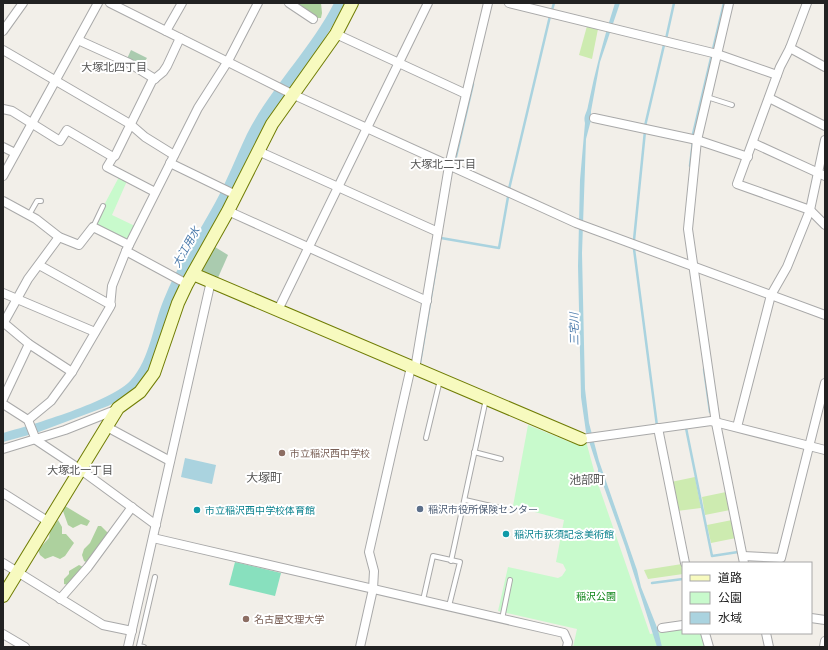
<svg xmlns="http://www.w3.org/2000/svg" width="828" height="650" viewBox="0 0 828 650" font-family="Ubuntu,'Noto Sans JP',sans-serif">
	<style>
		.grass { fill: #cdebb0 }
		.forest { fill: #add19e }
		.cemetery { fill: #aacbaf }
		.park { fill: #c8facc }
		.pitch { fill: #88e0be }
		.water { fill: #aad3df }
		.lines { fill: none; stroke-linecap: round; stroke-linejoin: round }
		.stream { stroke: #aad3df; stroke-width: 2.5 }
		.lane-casing { stroke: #a9a9a9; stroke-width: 6 }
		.street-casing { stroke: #a9a9a9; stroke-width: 10 }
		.secondary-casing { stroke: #707d05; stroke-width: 14 }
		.lane { stroke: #fff; stroke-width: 4 }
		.street { stroke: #fff; stroke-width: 8 }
		.secondary { stroke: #f7fabf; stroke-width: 12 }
		.education-dot { fill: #8d6e63; stroke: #fff; stroke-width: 1.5 }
		.service-dot { fill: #5c6f8a; stroke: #fff; stroke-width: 1.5 }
		.culture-dot { fill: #0f9aa8; stroke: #fff; stroke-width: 1.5 }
		.labels { text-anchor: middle; stroke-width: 4; stroke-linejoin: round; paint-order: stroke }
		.education-label { font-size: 10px; fill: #785e54; stroke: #fff; text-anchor: start }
		.service-label { font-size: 10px; fill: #4e5e75; stroke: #fff; text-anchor: start }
		.culture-label { font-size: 10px; fill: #0d838f; stroke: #fff; text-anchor: start }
		.park-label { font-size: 10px; fill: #0c8416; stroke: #fff }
		.neighbourhood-label { font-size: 11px; fill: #555; stroke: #fff }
		.water-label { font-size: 11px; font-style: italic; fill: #4a7aab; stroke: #fff }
		.quarter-label { font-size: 12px; fill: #555; stroke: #fff }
	</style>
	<rect width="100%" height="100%" fill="#f2efe9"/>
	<!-- grass -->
	<g class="grass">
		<polygon points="587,26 598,29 592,59 579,55"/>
		<polygon points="695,477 701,508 677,511 671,482"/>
		<polygon points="726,492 730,510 705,515 702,497"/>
		<polygon points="732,520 736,538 711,543 707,525"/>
		<polygon points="682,564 683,574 648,579 644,570"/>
	</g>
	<!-- forest -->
	<g class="forest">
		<polygon points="300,3 321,3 322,13 321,18 315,18 295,5"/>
		<polygon points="65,506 90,521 87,526 81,524 73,528 68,525 63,511"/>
		<polygon points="58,520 62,527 62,534 66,534 74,543 65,556 60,559 53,556 45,559 40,555 38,550 49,538 50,531"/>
		<polygon points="98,526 101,526 109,534 89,562 86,562 84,561 82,555 84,549 90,543"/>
		<polygon points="79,565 83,567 68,585 64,584 64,579 69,574 69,571"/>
	</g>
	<!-- cemetery -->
	<g class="cemetery">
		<polygon points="131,50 147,58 140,68 126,61"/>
		<polygon points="215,247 228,255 217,280 204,274 202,270"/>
	</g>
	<!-- park -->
	<g class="park">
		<polygon points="119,177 127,181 112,215 135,226 128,240 125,240 97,227 95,222"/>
		<polygon points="528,425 572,443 586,441 596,478 650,634 683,628 683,633 702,633 706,647 573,647 577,629 498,611 508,567 558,578 562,576 566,570 563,564 556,562 564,520 513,506"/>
	</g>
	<!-- pitch -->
	<polygon class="pitch" points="235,562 281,573 275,596 229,585"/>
	<!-- water -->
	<g class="water">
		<path d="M334 3H346L322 43 261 131 150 371 137 387 126 397 108 406 36 433 3 442V433C32 425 113 401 131 380 150 359 153 325 164 299 177 266 198 234 215 203 227 181 236 157 247 134 271 87 310 50 334 3Z"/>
		<path d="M615 3H620L600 62 591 111V120L586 139 582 253 585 389 589 423 599 461 637 570 641 587 658 630 662 647H657L625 546 604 487 598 475V469L586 432 581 397 578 266 580 180 585 123C583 116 587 113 588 106 595 71 604 37 615 3Z"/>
		<polygon points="185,458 216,465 212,484 181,477"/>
	</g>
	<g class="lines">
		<!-- stream -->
		<g class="stream">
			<polyline points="552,10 554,3"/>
			<polyline points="666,39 674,3"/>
			<polyline points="713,49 724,3"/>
			<polyline points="645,126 664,45"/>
			<polyline points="693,134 711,58"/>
			<polyline points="455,161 473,84"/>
			<polyline points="690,166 693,141"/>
			<polyline points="509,189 550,16"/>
			<polyline points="441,238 499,248 508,197"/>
			<polyline points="634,240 645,131"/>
			<polyline points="634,249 657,426"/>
			<polyline points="420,363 439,249"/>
			<polyline points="704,369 710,412"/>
			<polyline points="686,428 712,556 738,552"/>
			<polyline points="652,583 683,579"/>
		</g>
		<!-- lane casing -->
		<g class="lane-casing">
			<g id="lane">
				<polyline points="707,97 732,105"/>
				<polyline points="29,215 37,201 41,201"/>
				<polyline points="93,227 103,206"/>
				<polyline points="426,438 440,380"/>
				<polyline points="474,452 501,459"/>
				<polyline points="465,500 504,509"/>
				<polyline points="451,561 486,399"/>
				<polyline points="423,600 433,556 460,562 449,606"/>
				<polyline points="502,619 510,580"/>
				<polyline points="144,647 139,646 155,577"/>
			</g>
		</g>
		<!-- street casing -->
		<g class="street-casing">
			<g id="street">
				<polyline points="110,3 292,94 576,223 825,315"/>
				<polyline points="289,3 313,19"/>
				<polyline points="509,3 717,54 777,75"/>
				<polyline points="729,3 697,140 688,229 716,423 744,563"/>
				<polyline points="807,3 790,48 780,67 737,184 810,210 825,225"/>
				<polyline points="3,31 23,3"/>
				<polyline points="166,31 182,3"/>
				<polyline points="336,34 466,94"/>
				<polyline points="78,40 129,63 155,79"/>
				<polyline points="790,48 825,67"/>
				<polyline points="3,50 130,124 145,137 174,155"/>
				<polyline points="769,98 825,126"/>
				<polyline points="3,109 12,111 60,141 67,130 113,157 107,167 155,192"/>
				<polyline points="594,118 697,140 748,157"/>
				<polyline points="753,143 825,176"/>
				<polyline points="3,147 15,153"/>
				<polyline points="258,151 438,232"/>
				<polyline points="113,157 115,156 152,81 163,72 167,66 180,38"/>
				<polyline points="170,163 236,195"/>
				<polyline points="3,176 98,3"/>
				<polyline points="3,201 36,219 59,237 79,245 93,227 129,245"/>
				<polyline points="228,211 427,301"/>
				<polyline points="126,251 187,284"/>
				<polyline points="39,265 111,305"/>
				<polyline points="3,293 95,332"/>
				<polyline points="278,310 428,3"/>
				<polyline points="4,323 29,344 72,372"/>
				<polyline points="3,324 28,279 59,237"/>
				<polyline points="415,369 449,166 488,3"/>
				<polyline points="3,399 29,344"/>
				<polyline points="3,404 28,420 36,440 81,470 156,525"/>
				<polyline points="28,420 51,401 72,372 110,307 112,286 126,251 198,108 228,61 258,3"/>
				<polyline points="107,427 170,461"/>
				<polyline points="737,427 771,295 787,267 810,210 825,140"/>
				<polyline points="658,428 685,563"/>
				<polyline points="581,439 711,421 825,450"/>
				<polyline points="3,449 65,430 118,409"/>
				<polyline points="3,493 49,522"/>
				<polyline points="153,538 564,633 568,642 567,647"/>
				<polyline points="743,556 781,558 825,383"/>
				<polyline points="3,563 103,625 132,631"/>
				<polyline points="60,599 88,567 132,507"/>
				<polyline points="811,618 825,620"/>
				<polyline points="662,628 683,625"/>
				<polyline points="705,633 709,647"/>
				<polyline points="766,633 769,647"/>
				<polyline points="3,634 25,647"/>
				<polyline points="128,647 211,281"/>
				<polyline points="360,647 373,589 374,571 369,552 411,367"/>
				<polyline points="824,647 825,641"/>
			</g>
		</g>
		<!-- secondary casing -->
		<g class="secondary-casing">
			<g id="secondary">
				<polyline points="193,274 581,439"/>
				<polyline points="3,596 118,408 140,392 154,373 178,303 187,284 228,211 272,124 336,34 352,3"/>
			</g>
		</g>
		<!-- lane -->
		<use href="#lane" class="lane"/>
		<!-- street -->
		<use href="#street" class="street"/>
		<!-- secondary -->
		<use href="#secondary" class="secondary"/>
	</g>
	<!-- markers -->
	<g class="education-dot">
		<circle cx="282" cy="453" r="4"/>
		<circle cx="246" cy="619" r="4"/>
	</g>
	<circle class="service-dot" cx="420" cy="509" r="4"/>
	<g class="culture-dot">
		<circle cx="197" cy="510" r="4"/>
		<circle cx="506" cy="534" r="4"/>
	</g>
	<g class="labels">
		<!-- education labels -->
		<g class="education-label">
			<text x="290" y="457">市立稲沢西中学校</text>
			<text x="254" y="623">名古屋文理大学</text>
		</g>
		<!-- service labels -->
		<g class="service-label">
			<text x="428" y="513">稲沢市役所保険センター</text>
		</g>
		<!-- culture labels -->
		<g class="culture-label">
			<text x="205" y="514">市立稲沢西中学校体育館</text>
			<text x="514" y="538">稲沢市荻須記念美術館</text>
		</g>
		<!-- park labels -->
		<g class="park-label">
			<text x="596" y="600">稲沢公園</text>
		</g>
		<!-- neighbourhood labels -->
		<g class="neighbourhood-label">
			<text x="114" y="71">大塚北四丁目</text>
			<text x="443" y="168">大塚北二丁目</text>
			<text x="80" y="474">大塚北一丁目</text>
		</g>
		<!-- water labels -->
		<g class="water-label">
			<text transform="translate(186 247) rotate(-61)" y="4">大江用水</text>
			<text transform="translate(574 329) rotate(-91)" y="4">三宅川</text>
		</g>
		<!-- quarter labels -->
		<g class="quarter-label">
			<text x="264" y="482">大塚町</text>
			<text x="587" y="484">池部町</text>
		</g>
	</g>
	<!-- border -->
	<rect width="828" height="650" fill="none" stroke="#222222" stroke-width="8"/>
	<!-- legend -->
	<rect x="682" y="562" width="130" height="72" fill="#ffffff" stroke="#a7a7a7"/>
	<rect x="690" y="575" width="20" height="6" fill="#f7fabf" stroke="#a7a7a7"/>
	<text x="718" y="582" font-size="12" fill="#222222">道路</text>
	<rect x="690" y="592" width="20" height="12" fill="#c8facc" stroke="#a7a7a7"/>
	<text x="718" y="602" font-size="12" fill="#222222">公園</text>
	<rect x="690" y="612" width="20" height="12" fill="#aad3df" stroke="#a7a7a7"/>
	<text x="718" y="622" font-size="12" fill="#222222">水域</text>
</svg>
